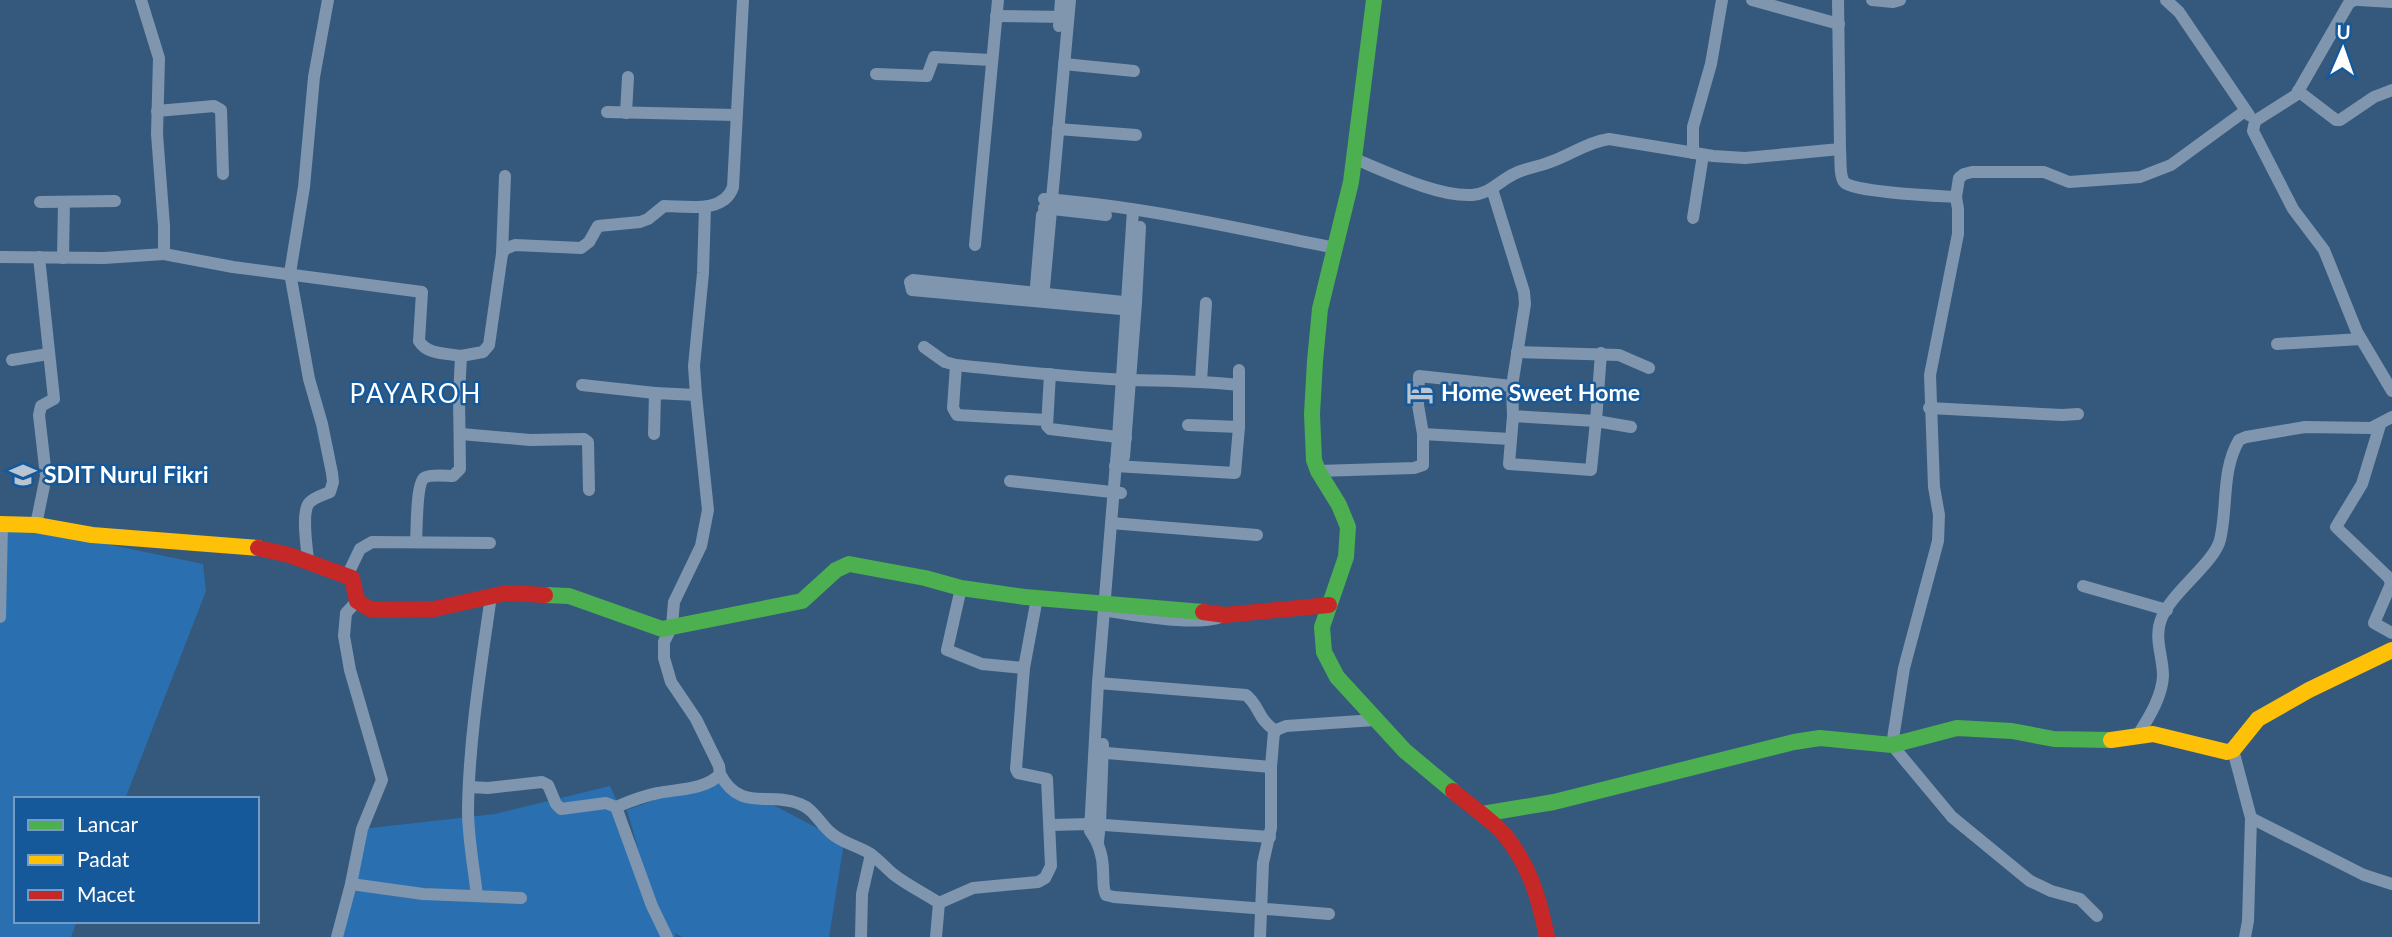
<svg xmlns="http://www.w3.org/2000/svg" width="2392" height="937" viewBox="0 0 2392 937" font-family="Lato,sans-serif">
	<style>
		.green { fill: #2a70b1 }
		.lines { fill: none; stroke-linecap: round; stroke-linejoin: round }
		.street { stroke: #7f96ae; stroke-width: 12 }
		.fast { stroke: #4caf50; stroke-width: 16 }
		.slow { stroke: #ffc107; stroke-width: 16 }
		.jam { stroke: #c62828; stroke-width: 16 }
		.labels { text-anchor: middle; stroke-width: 5; stroke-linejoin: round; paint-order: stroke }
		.poi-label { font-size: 23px; font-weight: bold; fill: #fff; stroke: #16599b; text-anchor: start }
		.quarter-label { font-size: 26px; letter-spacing: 2px; fill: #fff; stroke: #16599b }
	</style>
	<rect width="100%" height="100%" fill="#34597d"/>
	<!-- green -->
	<g class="green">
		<polygon points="0,522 203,564 206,591 125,799 16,799 16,921 77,921 71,937 0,937"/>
		<polygon points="719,777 844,842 829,937 682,937 675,933 676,937 343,937 362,829 495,814 610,786 638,848 627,810"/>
	</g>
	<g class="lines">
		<!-- street -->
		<g class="street">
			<polyline points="1752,0 1839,24"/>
			<polyline points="1872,0 1893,2 1900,0"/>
			<polyline points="2166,0 2179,12 2249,115"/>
			<polyline points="2355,0 2349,3 2296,95 2255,121 2253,131 2293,209 2324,250 2357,332 2392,391"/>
			<polyline points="2359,0 2392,2"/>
			<polyline points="996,16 1066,17"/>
			<polyline points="1059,26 1061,0"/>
			<polyline points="1064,64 1134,71"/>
			<polyline points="876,74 927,76 934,57 991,60"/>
			<polyline points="2298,91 2336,120 2340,120 2374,97 2392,90"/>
			<polyline points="157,111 214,106 221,110 223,174"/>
			<polyline points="607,112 735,115"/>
			<polyline points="626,113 628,77"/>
			<polyline points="1058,129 1136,135"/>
			<path d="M1840 149C1841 157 1839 175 1844 182 1850 192 1940 196 1956 197L1959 178 1964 174 1972 172H2044L2069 182 2140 177 2171 165 2245 111"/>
			<polyline points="1693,153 1693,127 1711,64 1722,0"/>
			<path d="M1355 159C1387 172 1438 197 1472 195 1490 194 1499 181 1514 174 1525 168 1538 167 1550 162 1571 155 1587 142 1609 139L1713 156 1745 158 1840 149 1838 0"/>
			<polyline points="1492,189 1524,292 1525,304 1512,386 1513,416 1509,464 1591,470 1596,421 1513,416"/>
			<polyline points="1956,197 1958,209 1958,234 1930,375 1934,487 1939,515 1938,541 1904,668 1892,745 1952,817 2030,881 2051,891 2080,899 2097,916"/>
			<path d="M1044 199C1142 206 1240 229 1336 248"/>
			<polyline points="40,202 115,201"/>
			<polyline points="1044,208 1106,215"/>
			<path d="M1133 210 1118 438 1098 683 1090 831C1099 843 1103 856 1103 871 1104 880 1102 887 1106 895L1114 897 1329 914"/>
			<polyline points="1693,218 1703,155"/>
			<polyline points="975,245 998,0"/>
			<path d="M164 254 233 267 422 292 419 341C427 355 447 353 461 356"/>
			<polyline points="502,254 505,176"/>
			<polyline points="0,257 104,258 164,254 164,226 157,134 159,58 141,0"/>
			<polyline points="63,258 64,202"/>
			<polyline points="1035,298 1042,215"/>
			<polyline points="1043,299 1070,0"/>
			<polyline points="1132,310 912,290 910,282 913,280 1133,303"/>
			<polyline points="2277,344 2361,339"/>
			<path d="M924 347 945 362 956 365C1014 371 1073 378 1132 380 1168 381 1203 381 1239 385"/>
			<polyline points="1517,352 1619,355 1649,368"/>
			<polyline points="1601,353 1596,421 1631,427"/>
			<polyline points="12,360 48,354"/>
			<polyline points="956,365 953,408 957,415 1047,420"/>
			<polyline points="1050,374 1047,426 1050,429 1126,438"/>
			<polyline points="1201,381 1206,303"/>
			<polyline points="582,385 655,393"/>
			<polyline points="696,395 694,366 703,273 705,207"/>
			<polyline points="1929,408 2062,415 2078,414"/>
			<polyline points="1188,425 1239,427"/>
			<polyline points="2380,425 2362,484 2336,527 2389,578 2391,584 2374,623 2392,633"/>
			<polyline points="461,434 530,440 584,439 588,442 589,490"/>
			<polyline points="1423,434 1418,405 1419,376 1512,386"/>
			<polyline points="1124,457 1136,303 1140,227"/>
			<polyline points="1115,466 1235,473 1239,427 1239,370"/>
			<polyline points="1318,471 1414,468 1423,465 1423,434 1510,439"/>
			<polyline points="1010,481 1121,493"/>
			<polyline points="1111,523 1257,535"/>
			<polyline points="36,525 46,476 39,415 41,406 54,399 39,257"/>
			<path d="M416 542C417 530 416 485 424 478 430 474 446 476 453 476L460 469 459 396 461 356 483 352 489 345 502 254 505 249 515 245 581 248 589 242 598 226 640 222 648 219 664 206C686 206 724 214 733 187L743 0"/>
			<path d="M308 561C307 547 301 513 309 503 314 497 323 495 330 492L333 482 332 473 322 424 309 379 290 273 304 187 314 77 328 0"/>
			<polyline points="352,578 347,576 360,549 372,542 490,543"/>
			<polyline points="2083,586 2167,610"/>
			<polyline points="961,588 947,650 982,664 1024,668"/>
			<path d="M1108 611C1136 615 1202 628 1225 615"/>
			<polyline points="0,617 2,524"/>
			<path d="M1098 683 1246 695C1260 706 1257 719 1276 731"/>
			<path d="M2138 735C2149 717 2162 697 2163 676 2163 655 2153 638 2162 617 2173 591 2214 563 2220 540 2228 507 2221 471 2239 440L2246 437 2305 427 2371 428 2392 417"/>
			<polyline points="2233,750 2251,818 2248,921 2245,937"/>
			<polyline points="1095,752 1271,767"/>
			<path d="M720 774C741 813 768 791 800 804 814 809 820 824 831 833 842 843 856 845 869 853 878 859 885 867 893 874 907 885 924 893 939 903"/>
			<polyline points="470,787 488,788 542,782 548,785 556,804 561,809 606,803 616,807 652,906 667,937"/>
			<path d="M616 807C630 801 643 796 658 793 677 789 706 790 720 774L719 766 696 719 671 682 664 658V642L672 626 674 602 701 546 708 510 696 395 655 393 654 434"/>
			<polyline points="2251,818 2364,875 2392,884"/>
			<polyline points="1050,825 1091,824 1270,837"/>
			<polyline points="1098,841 1100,824 1103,744"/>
			<polyline points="351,884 423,894 521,898"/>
			<path d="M477 896C474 868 468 839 468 810 469 739 481 666 491 596"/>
			<polyline points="337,937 351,884 362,829 382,780 350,670 344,636 346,613 357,601"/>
			<polyline points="861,937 862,894 871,854"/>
			<polyline points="936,937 939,903 973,888 1038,882 1045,878 1051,866 1047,779 1018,773 1016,769 1024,668 1037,598"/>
			<polyline points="1260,937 1263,863 1271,828 1271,767 1274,731 1286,726 1375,720"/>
		</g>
		<!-- fast -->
		<g class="fast">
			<polyline points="1374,0 1351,182 1320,309 1315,361 1312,414 1314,460 1318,471 1339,505 1348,527 1346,557 1322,627 1324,652 1337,677 1405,751 1453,791"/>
			<polyline points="545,595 569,596 662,629 802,601 836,570 849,564 925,578 961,588 1025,597 1203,612"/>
			<polyline points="1482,814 1554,802 1794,742 1820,738 1892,745 1957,728 2012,731 2054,739 2111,740"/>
		</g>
		<!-- slow -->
		<g class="slow">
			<polyline points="0,524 36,525 92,535 258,548"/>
			<polyline points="2111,740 2153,734 2227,752 2233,750 2258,719 2309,690 2392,650"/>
		</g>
		<!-- jam -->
		<g class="jam">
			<polyline points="258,548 289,555 352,578 357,601 370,609 377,610 434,609 506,593 545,595"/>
			<polyline points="1203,612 1225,615 1329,605"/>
			<path d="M1453 791C1469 805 1489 818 1503 833 1530 865 1539 898 1547 937"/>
		</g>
	</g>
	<!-- icons -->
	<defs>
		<g id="hotel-bare" transform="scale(2.1)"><path d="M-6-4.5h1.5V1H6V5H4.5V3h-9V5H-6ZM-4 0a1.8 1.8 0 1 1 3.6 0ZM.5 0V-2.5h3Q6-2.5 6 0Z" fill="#b8c5d2" stroke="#16599b" stroke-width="2.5" paint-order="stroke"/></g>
		<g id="school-bare" transform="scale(2.1)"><path d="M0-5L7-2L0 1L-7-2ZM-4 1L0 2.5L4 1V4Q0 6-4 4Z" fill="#b8c5d2" stroke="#16599b" stroke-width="2.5" paint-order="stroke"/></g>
	</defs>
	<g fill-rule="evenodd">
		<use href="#hotel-bare" x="1420" y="393"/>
		<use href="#school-bare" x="23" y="475"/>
	</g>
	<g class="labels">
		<!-- poi labels -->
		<g class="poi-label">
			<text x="1441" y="401">Home Sweet Home</text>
			<text x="44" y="483">SDIT Nurul Fikri</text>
		</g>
		<!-- quarter labels -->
		<g class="quarter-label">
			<text x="416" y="403">PAYAROH</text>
		</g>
	</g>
	<!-- legend -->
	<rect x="14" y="797" width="245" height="126" fill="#16599b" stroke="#739bc3" stroke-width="2"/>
	<rect x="28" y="820" width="35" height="10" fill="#4caf50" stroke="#739bc3" stroke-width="2"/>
	<text x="77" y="832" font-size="21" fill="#ffffff">Lancar</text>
	<rect x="28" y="855" width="35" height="10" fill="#ffc107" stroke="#739bc3" stroke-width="2"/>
	<text x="77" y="867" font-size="21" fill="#ffffff">Padat</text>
	<rect x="28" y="890" width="35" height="10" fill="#c62828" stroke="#739bc3" stroke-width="2"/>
	<text x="77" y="902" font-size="21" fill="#ffffff">Macet</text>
	<!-- north arrow -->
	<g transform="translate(2343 49) rotate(2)" stroke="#16599b" stroke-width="5" paint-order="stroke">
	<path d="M0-5L12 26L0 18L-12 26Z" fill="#ffffff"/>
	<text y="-10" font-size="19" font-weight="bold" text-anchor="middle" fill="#ffffff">U</text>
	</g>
</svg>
